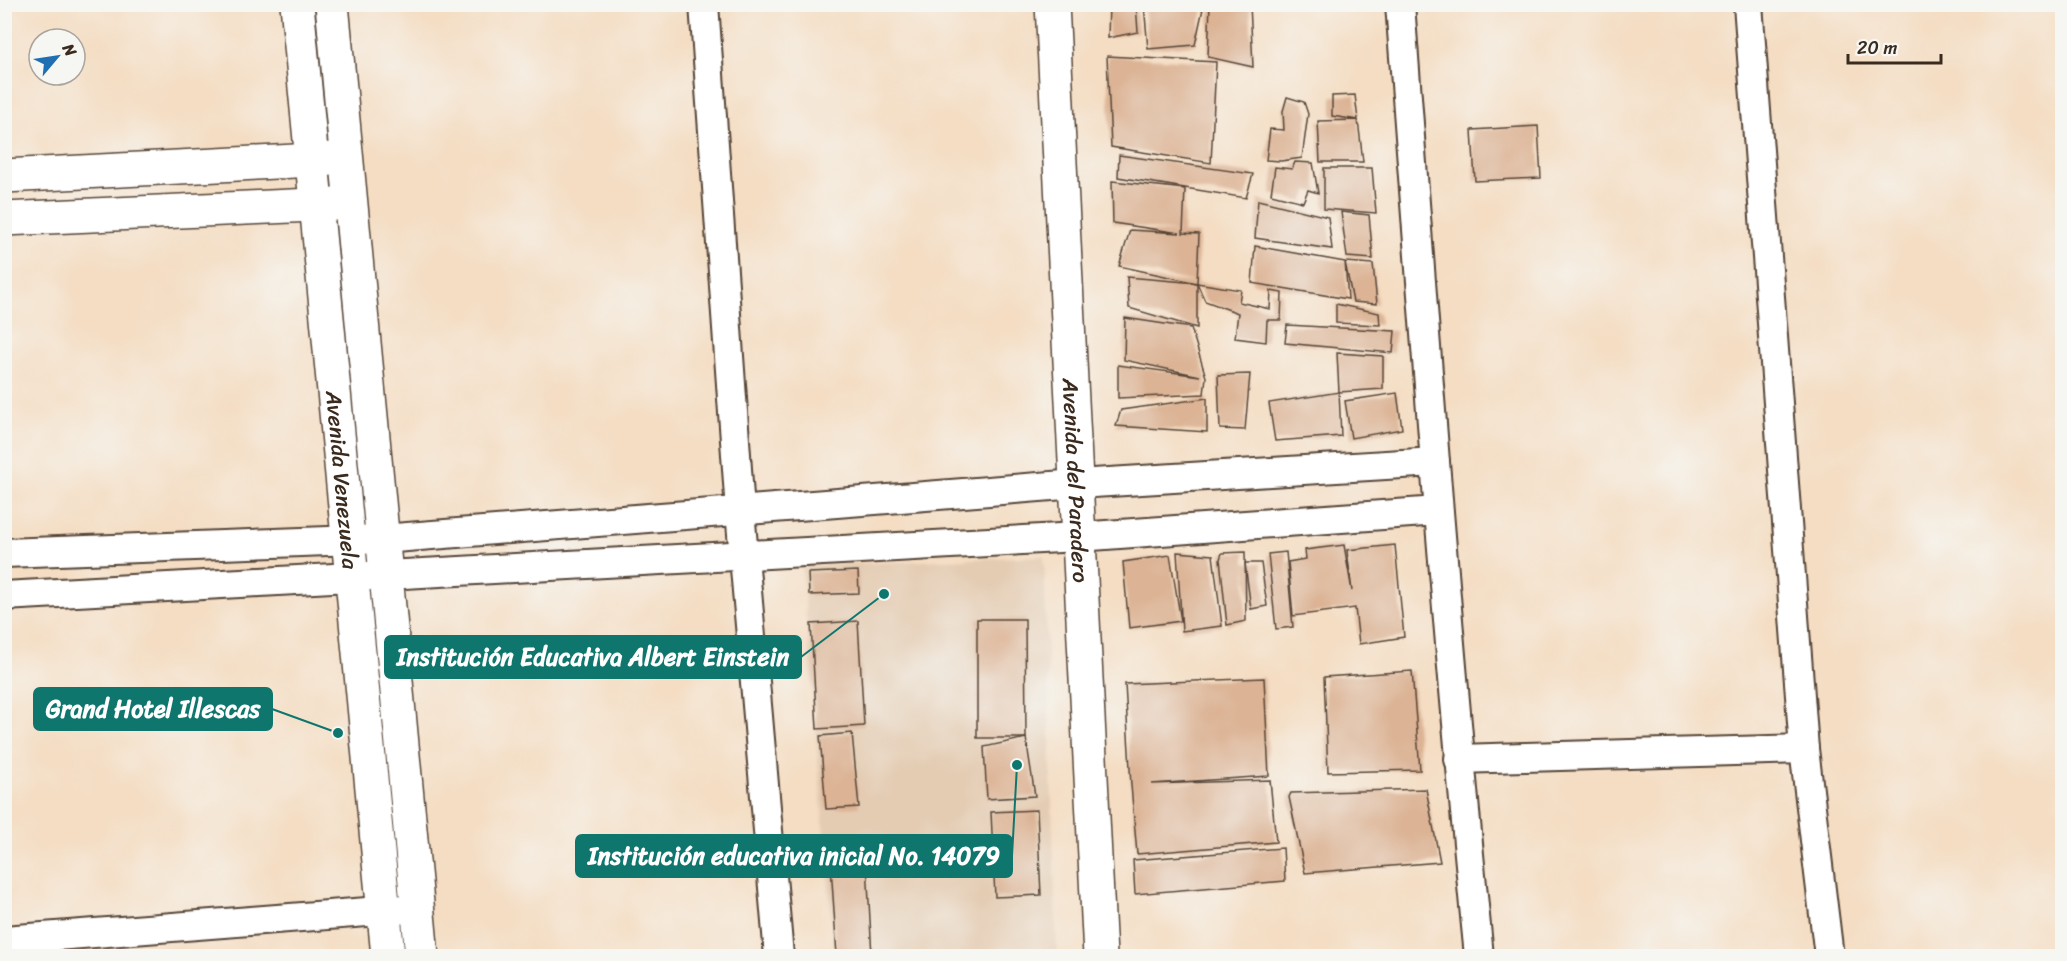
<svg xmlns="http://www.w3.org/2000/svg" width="2067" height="961" viewBox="0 0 2067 961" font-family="Sriracha,sans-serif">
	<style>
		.built { fill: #e4ccb3 }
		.building { fill: #dcb394 }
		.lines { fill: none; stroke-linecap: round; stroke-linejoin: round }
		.minor-casing { stroke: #574537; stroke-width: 32 }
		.tertiary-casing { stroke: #574537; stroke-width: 36 }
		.minor { stroke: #fff; stroke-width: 28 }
		.tertiary { stroke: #fff; stroke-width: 33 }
		.labels { text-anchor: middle; stroke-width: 4.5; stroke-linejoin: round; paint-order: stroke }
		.street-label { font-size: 22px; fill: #3b2a1e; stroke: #f6f6f2 }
		.leader { fill: none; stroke: #0f766e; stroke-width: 2 }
		.callout-dot { fill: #0f766e; stroke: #f6f6f2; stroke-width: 2 }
		.callout { fill: #0f766e; stroke: #0f766e; stroke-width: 2 }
		.callout-label { font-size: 24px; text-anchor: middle; font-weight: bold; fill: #fff }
	</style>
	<rect width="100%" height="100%" fill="#f6f6f2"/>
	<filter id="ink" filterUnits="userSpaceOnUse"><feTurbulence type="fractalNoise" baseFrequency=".0167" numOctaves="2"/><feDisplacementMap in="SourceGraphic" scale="12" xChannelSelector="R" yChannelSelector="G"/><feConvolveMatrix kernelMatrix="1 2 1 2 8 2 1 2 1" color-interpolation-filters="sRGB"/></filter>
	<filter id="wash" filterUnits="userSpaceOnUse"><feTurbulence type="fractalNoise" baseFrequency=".008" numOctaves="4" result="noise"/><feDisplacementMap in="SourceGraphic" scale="24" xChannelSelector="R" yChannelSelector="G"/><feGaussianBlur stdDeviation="1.35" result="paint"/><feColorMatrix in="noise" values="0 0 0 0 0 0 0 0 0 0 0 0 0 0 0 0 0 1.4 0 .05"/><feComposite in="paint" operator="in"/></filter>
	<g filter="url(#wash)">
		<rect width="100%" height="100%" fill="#f4ddc3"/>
		<!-- built -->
		<polygon class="built" points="1044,556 1057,956 834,956 802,566"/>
		<g id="blocks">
			<!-- building -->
			<g class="building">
				<polygon points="1109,4 1136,4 1138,32 1108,38"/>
				<polygon points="1144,4 1204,4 1195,45 1148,49"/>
				<polygon points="1210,4 1250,4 1253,67 1208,57"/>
				<polygon points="1107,56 1216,62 1211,163 1111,147"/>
				<polygon points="1355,95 1358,120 1363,162 1320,162 1318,121 1358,120 1332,116 1332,96"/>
				<polygon points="1287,97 1304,102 1308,114 1302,158 1281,161 1266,160 1270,129 1284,130 1283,111"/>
				<polygon points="1538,126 1541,178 1475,181 1472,130"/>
				<polygon points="1119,155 1253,174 1246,198 1118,177"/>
				<polygon points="1295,162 1313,163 1318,193 1308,190 1303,202 1271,194 1275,167 1292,169"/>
				<polygon points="1324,168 1372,168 1376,213 1324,209"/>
				<polygon points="1112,181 1185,189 1183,233 1199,234 1197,283 1119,266 1130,230 1180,233 1113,223"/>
				<polygon points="1258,200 1328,217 1332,249 1255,238"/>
				<polygon points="1341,212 1369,215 1373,259 1347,257"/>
				<polygon points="1255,246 1345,262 1373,264 1377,304 1353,302 1345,262 1348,299 1252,283"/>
				<polygon points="1127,277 1197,283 1197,328 1129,308"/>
				<polygon points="1197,283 1241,290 1239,302 1270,309 1271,291 1282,293 1281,320 1267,320 1266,342 1235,338 1238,313 1205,301"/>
				<polygon points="1336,304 1379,313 1380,325 1336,323"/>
				<polygon points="1125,318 1191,328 1206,377 1204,394 1118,398 1118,365 1200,376 1124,360"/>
				<polygon points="1287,325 1395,331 1393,353 1285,343"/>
				<polygon points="1337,353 1383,356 1383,389 1339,392"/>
				<polygon points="1250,374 1245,430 1220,429 1218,375"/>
				<polygon points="1339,392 1341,436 1275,441 1269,403"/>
				<polygon points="1397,393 1402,429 1351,438 1345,401"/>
				<polygon points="1207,398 1207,432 1116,426 1121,410"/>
				<polygon points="1344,545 1352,591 1347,550 1395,545 1404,637 1359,644 1355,608 1293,616 1288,562 1306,559 1305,550"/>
				<polygon points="1177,552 1213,555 1222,626 1182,631"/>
				<polygon points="1245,552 1246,621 1227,625 1220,559 1222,553"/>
				<polygon points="1286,552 1293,627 1276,629 1268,554"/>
				<polygon points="1170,555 1181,621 1129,628 1123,562"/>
				<polygon points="1245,563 1261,563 1267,606 1251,609"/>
				<polygon points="858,571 859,593 809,595 808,573"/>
				<polygon points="977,619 1025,619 1026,738 977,738"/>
				<polygon points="858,621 864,726 817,729 811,624"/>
				<polygon points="1412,671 1420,770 1328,772 1324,677"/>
				<polygon points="1264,678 1269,776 1151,784 1270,780 1276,842 1137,854 1131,785 1125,684"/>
				<polygon points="852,733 859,807 826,809 820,736"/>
				<polygon points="1026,738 1035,796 987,799 984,747"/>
				<polygon points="1426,789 1440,862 1305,873 1289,797 1291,793"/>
				<polygon points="1037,810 1041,895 995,897 991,812"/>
				<polygon points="866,847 872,956 837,956 830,851"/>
				<polygon points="1283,848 1285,881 1135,894 1133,860"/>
			</g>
		</g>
	</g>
	<g filter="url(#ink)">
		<use href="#blocks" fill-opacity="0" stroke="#574537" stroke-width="1.5"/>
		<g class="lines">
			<!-- minor casing -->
			<g class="minor-casing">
				<g id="minor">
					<polyline points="704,4 740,511 779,956"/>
					<path d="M1400 4C1424 322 1447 640 1479 956"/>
					<polyline points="1748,4 1804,749 1829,956"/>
					<polyline points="4,553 382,539 1077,484 1435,462"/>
					<polyline points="4,596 1078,537 1438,511"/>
					<polyline points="1459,759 1804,749"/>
					<polyline points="4,940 406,909"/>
				</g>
			</g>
			<!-- tertiary casing -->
			<g class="tertiary-casing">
				<g id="tertiary">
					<path id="s1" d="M297 4 388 956"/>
					<polyline points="332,4 422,956"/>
					<path id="s2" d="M1052 4 1100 956"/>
					<polyline points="4,176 333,159"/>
					<polyline points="4,219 335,204"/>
				</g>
			</g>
			<!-- minor -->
			<use href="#minor" class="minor"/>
			<!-- tertiary -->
			<use href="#tertiary" class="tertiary"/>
		</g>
	</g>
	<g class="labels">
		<!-- street labels -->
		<g class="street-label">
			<text dy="8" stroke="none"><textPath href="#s1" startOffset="478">Avenida Venezuela</textPath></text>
			<text dy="8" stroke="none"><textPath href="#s2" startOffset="477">Avenida del Paradero</textPath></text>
		</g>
	</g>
	<!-- callouts -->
	<path class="leader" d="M884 594L801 657M338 733L272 709M1017 765L1012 856"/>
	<g class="callout-dot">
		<circle cx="884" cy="594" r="6"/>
		<circle cx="338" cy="733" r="6"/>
		<circle cx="1017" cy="765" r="6"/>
	</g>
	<g class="callout">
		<rect x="385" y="636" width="416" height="42" rx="6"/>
		<rect x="34" y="688" width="238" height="42" rx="6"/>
		<rect x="576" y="835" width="436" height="42" rx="6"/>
	</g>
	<g class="callout-label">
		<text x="593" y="665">Institución Educativa Albert Einstein</text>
		<text x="153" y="717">Grand Hotel Illescas</text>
		<text x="794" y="864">Institución educativa inicial No. 14079</text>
	</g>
	<!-- margin -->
	<rect width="2067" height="961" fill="none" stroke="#f6f6f2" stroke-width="24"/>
	<!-- north arrow -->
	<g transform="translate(57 57) rotate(61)"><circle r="28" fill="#f6f6f2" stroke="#aba49d" stroke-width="1.5"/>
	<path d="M0-4.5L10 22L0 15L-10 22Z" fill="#1f6fb2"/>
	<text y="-9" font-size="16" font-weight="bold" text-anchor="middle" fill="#3b2a1e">N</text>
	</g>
	<!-- scale -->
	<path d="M1848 54v9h93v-9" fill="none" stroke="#3b2a1e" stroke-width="3"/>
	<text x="1857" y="54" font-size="18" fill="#3b2a1e" stroke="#f6f6f2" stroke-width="4.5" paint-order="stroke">20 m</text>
</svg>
